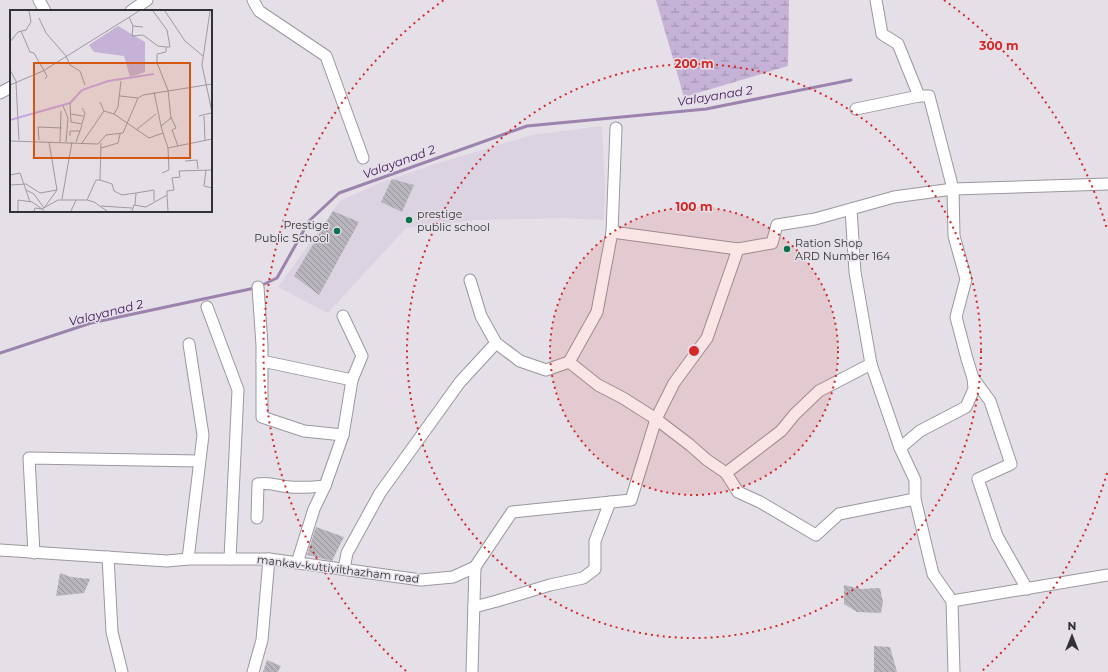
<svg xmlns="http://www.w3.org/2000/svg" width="1108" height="672" viewBox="0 0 1108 672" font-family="Montserrat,sans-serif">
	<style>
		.built { fill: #dbd3e1 }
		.wetland { fill: url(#wetland-marsh) }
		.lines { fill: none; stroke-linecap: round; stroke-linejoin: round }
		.stream { stroke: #9c83ae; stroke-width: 3 }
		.building { fill: url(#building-back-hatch) }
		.minor-casing { stroke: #9b979e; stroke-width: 13 }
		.minor { stroke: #fff; stroke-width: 11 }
		.ring { fill: none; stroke: #d62828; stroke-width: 2; stroke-dasharray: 2 4 }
		.poi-dot { fill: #09734b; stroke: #e5e0e8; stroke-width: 1.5 }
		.labels { text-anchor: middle; stroke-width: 3; stroke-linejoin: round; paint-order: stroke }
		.poi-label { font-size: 11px; fill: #333134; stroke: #e5e0e8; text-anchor: start }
		.street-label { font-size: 11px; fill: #333134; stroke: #e5e0e8 }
		.water-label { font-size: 12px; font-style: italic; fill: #3f1259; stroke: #e5e0e8 }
		.inset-river { fill: none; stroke: #c9a6e2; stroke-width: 2 }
		.inset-road { fill: none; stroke: #9e9aa0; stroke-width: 1 }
		.view { fill: #d65510; fill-opacity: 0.15; stroke: #d65510; stroke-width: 2 }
		.inset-edge { fill: none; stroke: #333134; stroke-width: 2 }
		.centre { fill: #d62828; stroke: #e5e0e8; stroke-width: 2 }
		.ring-label { font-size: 12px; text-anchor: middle; font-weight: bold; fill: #d62828; stroke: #e5e0e8; stroke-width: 3; stroke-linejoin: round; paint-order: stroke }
	</style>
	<defs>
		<pattern id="wetland-marsh" width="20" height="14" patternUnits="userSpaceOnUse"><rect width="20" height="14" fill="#c6b2d6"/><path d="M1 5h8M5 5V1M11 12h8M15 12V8" fill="none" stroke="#a191ae"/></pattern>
		<pattern id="building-back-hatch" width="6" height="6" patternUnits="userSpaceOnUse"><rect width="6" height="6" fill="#b9b5bd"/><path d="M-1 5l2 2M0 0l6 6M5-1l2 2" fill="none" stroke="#97949a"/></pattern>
	</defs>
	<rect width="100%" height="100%" fill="#e5e0e8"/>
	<!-- built -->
	<polygon class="built" points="602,126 605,187 604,220 564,218 477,220 406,228 328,313 278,287 340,201 380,183 435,164 532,135"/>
	<!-- wetland -->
	<polygon class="wetland" points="656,0 789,0 788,66 684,97"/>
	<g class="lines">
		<!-- stream -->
		<g class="stream">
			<polyline points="260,286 277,278 309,221 339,193 527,126 706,109 851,80"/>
			<polyline points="0,353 91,323 255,288"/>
		</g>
	</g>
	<!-- building -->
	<g class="building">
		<polygon points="392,179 414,185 402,212 381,202"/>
		<polygon points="333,211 359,222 319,295 294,276"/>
		<polygon points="316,527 344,537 332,561 307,555"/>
		<polygon points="60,573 71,577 90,579 84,593 56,596"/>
		<polygon points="844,585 861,589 880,588 883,602 881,613 857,612 844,604"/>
		<polygon points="874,646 890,647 897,672 874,672"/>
		<polygon points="267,660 281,666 278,672 263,672"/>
	</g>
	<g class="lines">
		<!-- minor casing -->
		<g class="minor-casing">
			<g id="minor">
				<polyline points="39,0 45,11"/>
				<polyline points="253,0 259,11 326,56 363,158"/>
				<polyline points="131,11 147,0"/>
				<polyline points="0,93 11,87"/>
				<polyline points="856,109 919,96"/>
				<polyline points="851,209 855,272 871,364 900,448"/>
				<polyline points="612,232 738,249"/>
				<polyline points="470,280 481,316 496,343 520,361 546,370 569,362 598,385 623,398 656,419 690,445 707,460 726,473 738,492 760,502 816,535 839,514 915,499 915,480 900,448 920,431 966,407 974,389 973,378 967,359 956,317 966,279 954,236 953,189 929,96 919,96 898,44 882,34 876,0"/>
				<polyline points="258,287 262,345 262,417 304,431 343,435 352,380 362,356 343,316"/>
				<polyline points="207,307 238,390 230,559"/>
				<polyline points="262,361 352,380"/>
				<polyline points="569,362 597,312 612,232 616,128"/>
				<polyline points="973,378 990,401 1011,464 978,479 997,536 1027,589"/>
				<polyline points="726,473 781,431 795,414 819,391 871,364"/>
				<polyline points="915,499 933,574 952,601 954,672"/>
				<path d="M257 518 258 484C271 482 277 486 290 487 302 488 313 487 325 486"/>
				<polyline points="0,550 167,561 188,559 269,559 421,580 453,577 475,567 512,512 631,500 656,419 674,383 707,338 738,249 772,243 777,225 815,219 894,197 953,189 1108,184"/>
				<polyline points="34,553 29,458 199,461"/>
				<polyline points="108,557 112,632 122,672"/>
				<polyline points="188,559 203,435 189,344"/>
				<polyline points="297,563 314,509 325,486 343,435"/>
				<polyline points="344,569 347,553 380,493 460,382 496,343"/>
				<polyline points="952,601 1108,575"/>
				<polyline points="474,607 497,601 550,585 583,578 595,569 595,541 610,502"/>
				<polyline points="253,672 262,640 269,559"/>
				<polyline points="472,672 475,567"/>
			</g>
		</g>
		<!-- minor -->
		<use href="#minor" class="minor"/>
	</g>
	<!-- distance rings -->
	<circle cx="694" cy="351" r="144" fill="#d62828" fill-opacity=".12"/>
	<g class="ring">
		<circle cx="694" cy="351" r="144"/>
		<circle cx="694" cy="351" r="287"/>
		<path d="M1107 473A431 431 0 0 1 982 671M406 671A431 431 0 0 1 444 0M944 0A431 431 0 0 1 1107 229"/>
	</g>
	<!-- markers -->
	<g class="poi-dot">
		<circle cx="409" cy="220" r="4"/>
		<circle cx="337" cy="231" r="4"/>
		<circle cx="787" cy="249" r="4"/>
	</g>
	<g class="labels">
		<!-- poi labels -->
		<g class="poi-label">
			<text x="417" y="218">prestige<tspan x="417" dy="13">public school</tspan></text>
			<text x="329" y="229" text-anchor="end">Prestige<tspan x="329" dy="13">Public School</tspan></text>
			<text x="795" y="247">Ration Shop<tspan x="795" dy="13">ARD Number 164</tspan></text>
		</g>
		<!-- street labels -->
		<g class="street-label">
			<text transform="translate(338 569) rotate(7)" y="4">mankav-kuttiyilthazham road</text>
		</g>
		<!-- water labels -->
		<g class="water-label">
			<text transform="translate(715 96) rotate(-9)" y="4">Valayanad 2</text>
			<text transform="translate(399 162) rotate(-20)" y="4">Valayanad 2</text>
			<text transform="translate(106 313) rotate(-14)" y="4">Valayanad 2</text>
		</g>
	</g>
	<!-- overview -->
	<g transform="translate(10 10)">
		<rect width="202" height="202" fill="#e5e0e8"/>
		<path d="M108 16 135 32V62L120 67 114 46 84 42 79 35Z" fill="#c6b2d6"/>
		<path class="inset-river" d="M0 110 60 93 72 80 98 71 144 64"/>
		<path class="inset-road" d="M143 1 157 20 160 37H156M155 1 175 31 193 46M200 1 192 55 202 102M119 7 123 16 133 17M29 8 36 23 56 46 60 55 70 61 75 75M11 21 20 42 24 43 37 66 35 69M0 32 8 22 16 20 21 12 19 1M0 60 7 73M6 73 9 130M0 75 33 61 129 1M144 82 151 116M110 86 128 88M90 92 94 101 104 104 139 128 153 123 151 116 161 108 158 80 147 53V44L156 42V37L148 36 133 25 122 26 123 16M60 93 61 112 72 114 75 103 72 98M53 96 58 108 56 132M61 104 73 106M104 104 108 97 111 71M189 106 201 103M194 106 195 131M161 107 166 118 162 120 168 136M126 120 146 104M60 126V121H70M29 130 28 117 52 118M0 131 88 134 96 125 113 123 128 88 133 85 202 74M39 132 47 180M50 132 51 101M66 132 72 115M72 133 94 101M91 138 108 133 110 124M158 138 202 129M175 151 187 150 188 159M196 160 194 176 202 178M152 163 159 160 158 138 153 123M0 165 10 163 20 192M90 170 102 174 104 181 112 185 126 183 125 195M0 175 16 174 30 183 47 180 34 198 24 184 16 180M126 183 144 180V191M157 185 158 201M52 189 62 132M77 190 84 192 97 201M91 196 122 198M8 201V190L22 192 32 199 25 198 24 201M34 201 32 199 48 190H77L86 170H90L91 133M61 201 66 190M122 201 124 195 136 197 157 185V181L164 180 162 168 170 167 169 161 202 160"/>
		<path class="view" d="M24 53H180V148H24Z"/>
		<rect width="202" height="202" class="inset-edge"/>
	</g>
	<circle cx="694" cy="351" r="6" class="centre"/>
	<g class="ring-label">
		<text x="999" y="50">300 m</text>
		<text x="694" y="68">200 m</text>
		<text x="694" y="211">100 m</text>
	</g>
	<!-- north arrow -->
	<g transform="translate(1072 636)" stroke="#e5e0e8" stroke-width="3" paint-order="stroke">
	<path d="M0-3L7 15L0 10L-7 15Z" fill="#333134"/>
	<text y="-6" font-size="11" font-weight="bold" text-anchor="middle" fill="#333134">N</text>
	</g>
</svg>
